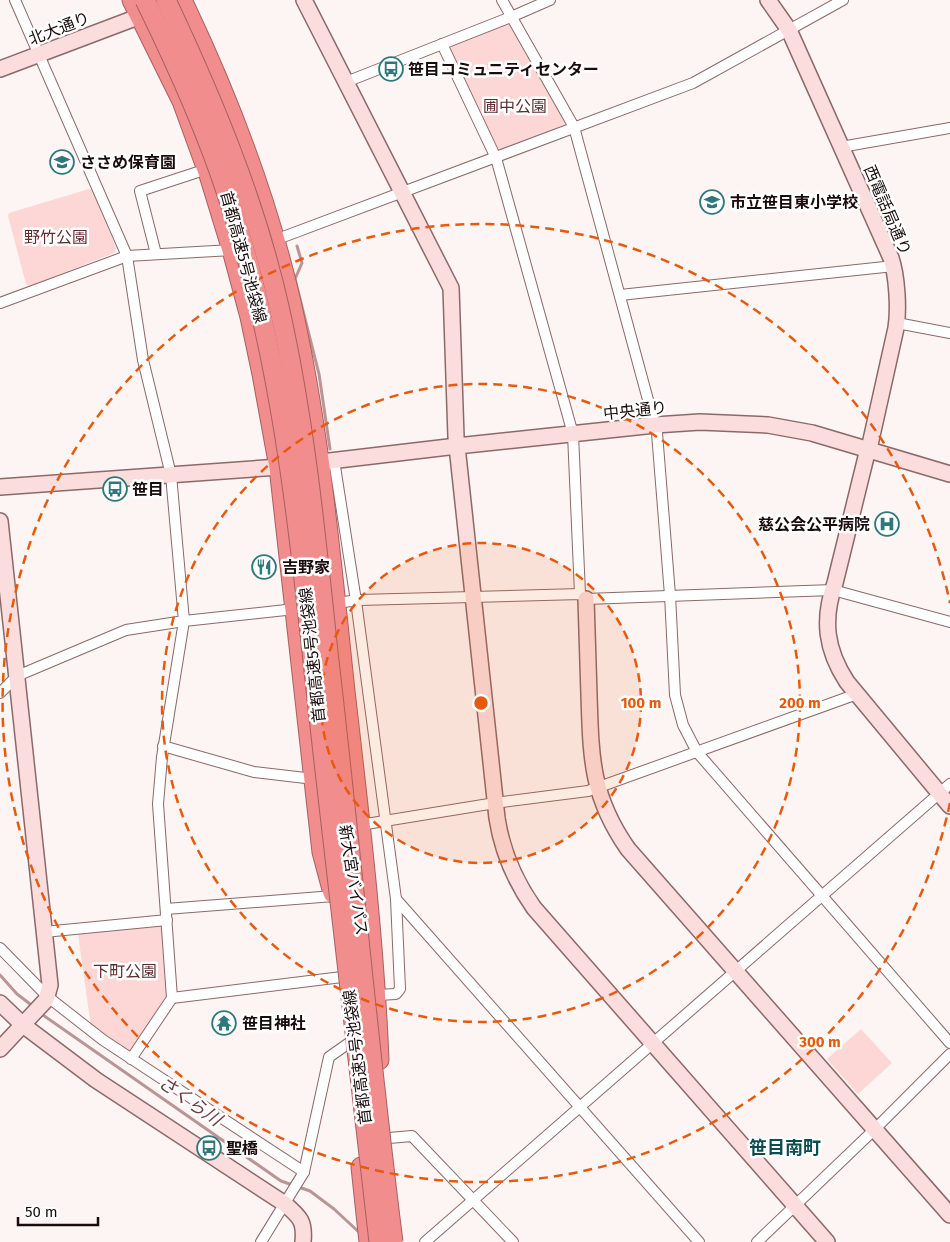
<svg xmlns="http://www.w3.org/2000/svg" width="950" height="1242" viewBox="0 0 950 1242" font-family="'Fira Sans','Noto Sans JP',sans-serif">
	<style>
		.green { fill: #fcd7d6 }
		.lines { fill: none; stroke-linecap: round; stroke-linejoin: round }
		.stream { stroke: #ba9595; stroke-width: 3 }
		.street-casing { stroke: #8c6968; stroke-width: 12 }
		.secondary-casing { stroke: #8c6968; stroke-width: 18 }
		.highway-casing { stroke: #a66060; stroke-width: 21 }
		.street { stroke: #fff; stroke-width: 10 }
		.secondary { stroke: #fbdddd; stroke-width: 15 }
		.highway { stroke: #f28d8e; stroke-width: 19 }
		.highway-bridge-casing { stroke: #a66060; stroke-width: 21; stroke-linecap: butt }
		.highway-bridge { stroke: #f28d8e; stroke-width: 19 }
		.ring { fill: none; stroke: #e8590c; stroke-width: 2.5; stroke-dasharray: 9 6 }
		.labels { text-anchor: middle; stroke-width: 5; stroke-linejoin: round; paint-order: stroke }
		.street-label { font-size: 16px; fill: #1a0c0c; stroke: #fff }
		.poi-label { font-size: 16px; font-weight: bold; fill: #1a0c0c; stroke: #fff; text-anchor: start }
		.park-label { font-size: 16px; fill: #602d2e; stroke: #fff }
		.water-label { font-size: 18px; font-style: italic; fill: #703b3c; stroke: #fff }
		.neighbourhood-label { font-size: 18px; font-weight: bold; fill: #0c4c4f; stroke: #fff }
		.centre { fill: #e8590c; stroke: #fff; stroke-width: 2.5 }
		.ring-label { font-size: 15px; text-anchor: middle; font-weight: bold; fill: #e8590c; stroke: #fff; stroke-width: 5; stroke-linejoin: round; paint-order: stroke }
	</style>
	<rect width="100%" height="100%" fill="#fdf4f4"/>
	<!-- green -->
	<g class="green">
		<polygon points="507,24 513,26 565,122 564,125 500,153 496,151 450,52 451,46"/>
		<polygon points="89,189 93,190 116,248 114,253 30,286 26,284 8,216 9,213"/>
		<polygon points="164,925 169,996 129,1054 91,1027 78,934"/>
		<polygon points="861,1029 892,1063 858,1094 827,1059"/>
	</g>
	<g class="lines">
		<!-- stream -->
		<g class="stream">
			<polyline points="297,246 302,263 295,279 319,374 330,449"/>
			<polyline points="0,975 17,994 34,1007"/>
			<polyline points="40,1013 281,1181 310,1191 334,1209 361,1234"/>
		</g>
		<!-- street casing -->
		<g class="street-casing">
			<g id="street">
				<polyline points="15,0 127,256 143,360 171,475 184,621 162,757 158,804 172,998 131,1059"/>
				<polyline points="502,0 574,127 657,433 670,595 675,695 683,725 697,752 950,1043"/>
				<polyline points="442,44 496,158 573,434 580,594"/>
				<polyline points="346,82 511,17 550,0"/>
				<polyline points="841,147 950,128"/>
				<polyline points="275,240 693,83 843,0"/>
				<polyline points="156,254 140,191 207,169"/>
				<polyline points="620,295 894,266"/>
				<polyline points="0,303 127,256 232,250"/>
				<polyline points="897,323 950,333"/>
				<polyline points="334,460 356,601 396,899 400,989 396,994 377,995"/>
				<polyline points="336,603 359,600 580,594 586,599 833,590 950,622"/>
				<polyline points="0,693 17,676 126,630 184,621 295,609"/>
				<polyline points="163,746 254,772 314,779"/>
				<polyline points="360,825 495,803 588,791 857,694"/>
				<polyline points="396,899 699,1242"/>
				<polyline points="166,909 334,896"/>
				<polyline points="44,932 167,920"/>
				<polyline points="0,948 48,997 103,1040 304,1172"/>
				<polyline points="172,998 342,977"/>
				<polyline points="389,1138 412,1136 513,1242"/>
				<polyline points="261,1242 304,1172 329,1057 349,1043"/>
				<polyline points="425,1242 950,784"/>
				<polyline points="757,1242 876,1128 950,1054"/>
			</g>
		</g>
		<!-- secondary casing -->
		<g class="secondary-casing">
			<g id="secondary">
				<path d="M304 0 451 288 456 437 497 818C502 851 515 881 534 908L827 1242"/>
				<path d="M768 0 789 30 891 258C897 276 899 309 896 328L869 449 866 457 835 583C822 620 826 650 847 682L950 806"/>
				<polyline points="0,69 151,12"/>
				<polyline points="0,487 279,467 457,446 655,425 700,422 768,425 812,433 950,474"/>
				<polyline points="0,521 50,985 46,1000 0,1049"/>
				<path d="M586 599C587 631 588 663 589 695 591 758 591 796 628 849L950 1215"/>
				<path d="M0 1003 23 1025 96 1080 285 1204C300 1217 305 1221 303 1242"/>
			</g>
		</g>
		<!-- highway casing -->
		<g class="highway-casing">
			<g id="highway">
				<polyline points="132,0 182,101 209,175 232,250 250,317 262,374 279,467 322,852 333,893"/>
				<path d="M182 0C228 96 267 198 291 302 320 429 331 561 345 691 359 813 374 936 379 1060"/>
				<polyline points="361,1167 369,1242"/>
			</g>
		</g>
		<!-- street -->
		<use href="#street" class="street"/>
		<!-- secondary -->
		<use href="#secondary" class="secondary"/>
		<!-- highway -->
		<use href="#highway" class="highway"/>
		<!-- highway-bridge casing -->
		<g class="highway-bridge-casing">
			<g id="highway-bridge">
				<path d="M145 0C176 63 205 127 227 194 288 371 302 568 323 753 341 916 360 1079 379 1242"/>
				<path d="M166 0C213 100 256 202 280 311 305 423 316 538 328 652 351 849 368 1046 393 1242"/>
			</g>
		</g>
		<!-- highway-bridge -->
		<use href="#highway-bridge" class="highway-bridge"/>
	</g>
	<!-- distance rings -->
	<circle cx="481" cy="703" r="160" fill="#e8590c" fill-opacity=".12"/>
	<g class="ring">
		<circle cx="481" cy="703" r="160"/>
		<circle cx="481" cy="703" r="319"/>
		<path d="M950 803A479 479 0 1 1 950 603"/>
	</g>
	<!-- icons -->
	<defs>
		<g id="bus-ring" transform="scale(1.25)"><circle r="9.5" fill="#fff" stroke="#2e787b" stroke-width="1.5"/><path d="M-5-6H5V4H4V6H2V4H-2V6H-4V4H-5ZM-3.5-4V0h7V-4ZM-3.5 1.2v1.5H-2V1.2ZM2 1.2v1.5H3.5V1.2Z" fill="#2e787b"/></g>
		<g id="school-ring" transform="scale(1.25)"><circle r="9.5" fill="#fff" stroke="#2e787b" stroke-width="1.5"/><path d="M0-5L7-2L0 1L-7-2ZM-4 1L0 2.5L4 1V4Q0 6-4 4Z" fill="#2e787b"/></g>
		<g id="hospital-ring" transform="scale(1.25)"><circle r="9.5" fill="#fff" stroke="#2e787b" stroke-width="1.5"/><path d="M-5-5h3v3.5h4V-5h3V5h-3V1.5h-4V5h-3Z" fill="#2e787b"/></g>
		<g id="restaurant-ring" transform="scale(1.25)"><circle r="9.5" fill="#fff" stroke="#2e787b" stroke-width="1.5"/><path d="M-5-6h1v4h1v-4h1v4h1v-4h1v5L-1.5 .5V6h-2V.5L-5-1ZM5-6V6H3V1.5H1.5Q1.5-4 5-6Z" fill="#2e787b"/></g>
		<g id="temple-ring" transform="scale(1.25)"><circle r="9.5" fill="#fff" stroke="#2e787b" stroke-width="1.5"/><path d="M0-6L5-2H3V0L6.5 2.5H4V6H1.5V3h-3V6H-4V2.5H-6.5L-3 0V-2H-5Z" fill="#2e787b"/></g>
	</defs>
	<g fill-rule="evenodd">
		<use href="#bus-ring" x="391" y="69"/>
		<use href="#school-ring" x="62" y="162"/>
		<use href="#school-ring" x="712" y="202"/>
		<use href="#bus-ring" x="115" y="489"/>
		<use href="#hospital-ring" x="887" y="524"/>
		<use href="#restaurant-ring" x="264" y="567"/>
		<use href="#temple-ring" x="224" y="1023"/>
		<use href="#bus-ring" x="209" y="1148"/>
	</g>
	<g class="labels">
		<!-- street labels -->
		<g class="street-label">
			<text transform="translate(59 28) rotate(-21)" y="6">北大通り</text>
			<text transform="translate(888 210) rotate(67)" y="6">西電話局通り</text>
			<text transform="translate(244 257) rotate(75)" y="6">首都高速5号池袋線</text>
			<text transform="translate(635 410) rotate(-6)" y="6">中央通り</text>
			<text transform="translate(312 655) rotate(-96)" y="6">首都高速5号池袋線</text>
			<text transform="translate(354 880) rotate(81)" y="6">新大宮バイパス</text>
			<text transform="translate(357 1057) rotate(-97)" y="6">首都高速5号池袋線</text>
		</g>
		<!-- poi labels -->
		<g class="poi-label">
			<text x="408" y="75">笹目コミュニティセンター</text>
			<text x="80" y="168">ささめ保育園</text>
			<text x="730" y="208">市立笹目東小学校</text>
			<text x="132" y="495">笹目</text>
			<text x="870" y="530" text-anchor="end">慈公会公平病院</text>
			<text x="282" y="573">吉野家</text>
			<text x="242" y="1029">笹目神社</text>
			<text x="226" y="1154">聖橋</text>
		</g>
		<!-- park labels -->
		<g class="park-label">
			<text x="515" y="112">圃中公園</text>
			<text x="56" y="243">野竹公園</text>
			<text x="125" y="977">下町公園</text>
		</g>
		<!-- water labels -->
		<g class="water-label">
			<text transform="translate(190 1101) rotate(35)" y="6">さくら川</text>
		</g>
		<!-- neighbourhood labels -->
		<g class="neighbourhood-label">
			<text x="785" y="1154">笹目南町</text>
		</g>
	</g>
	<circle cx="481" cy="703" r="8" class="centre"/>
	<g class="ring-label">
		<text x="641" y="708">100 m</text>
		<text x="800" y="708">200 m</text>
		<text x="820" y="1047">300 m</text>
	</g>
	<!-- scale -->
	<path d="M18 1217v8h80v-8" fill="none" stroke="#1a0c0c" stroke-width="2.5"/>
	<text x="25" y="1217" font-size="15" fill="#1a0c0c" stroke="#ffffff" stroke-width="4" paint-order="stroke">50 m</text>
</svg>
